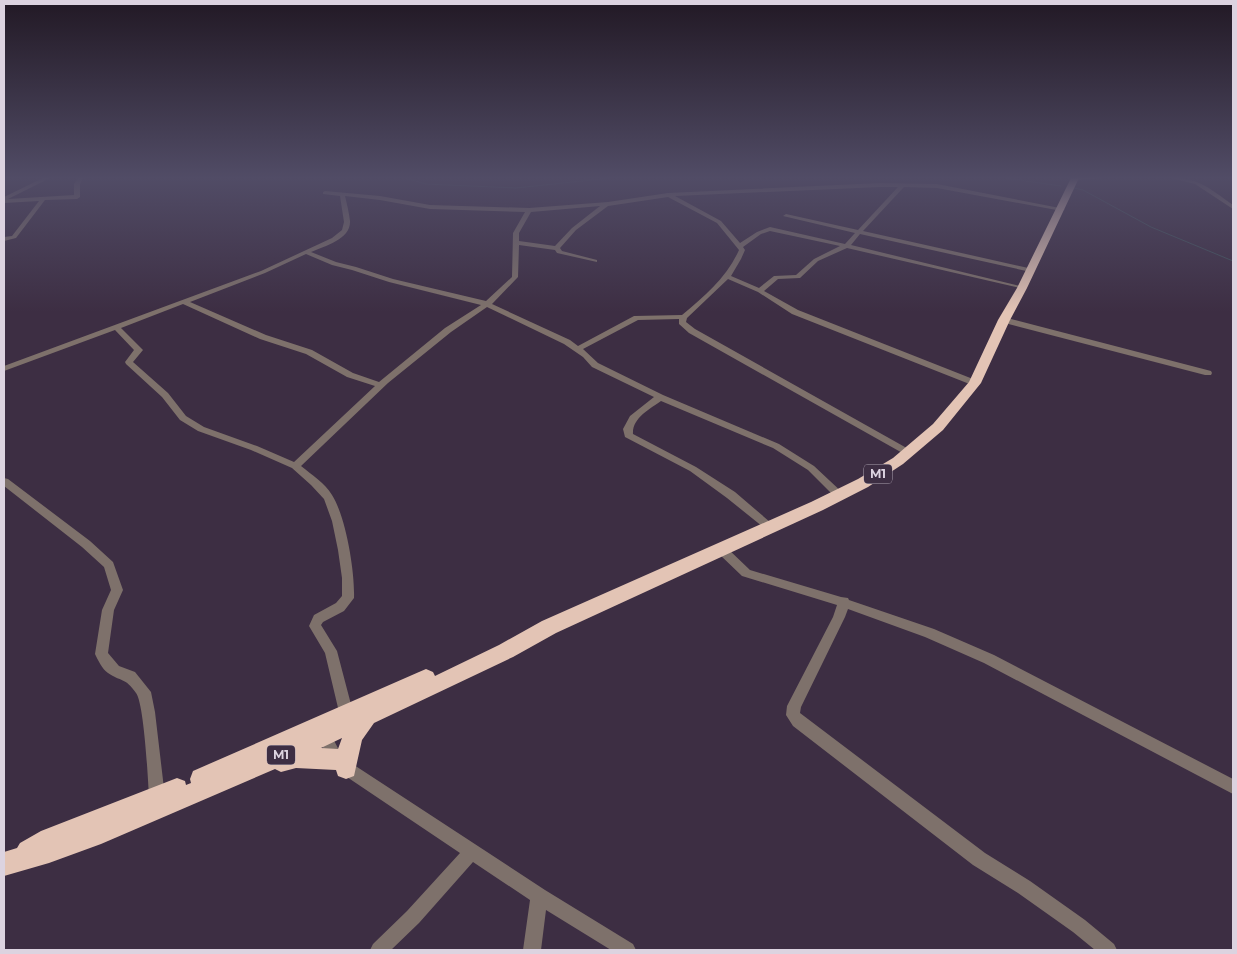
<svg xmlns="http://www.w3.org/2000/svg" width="1237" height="954" viewBox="0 0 1237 954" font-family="Montserrat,sans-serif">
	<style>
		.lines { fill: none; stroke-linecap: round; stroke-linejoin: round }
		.stream { stroke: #42545c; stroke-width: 1 }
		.street { fill: #7e716b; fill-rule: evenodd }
		.highway { fill: #e3c4b5; fill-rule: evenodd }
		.labels { text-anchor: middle; stroke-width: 4; stroke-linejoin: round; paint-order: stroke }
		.shield { fill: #3d2e43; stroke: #aca2b1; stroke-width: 1 }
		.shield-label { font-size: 12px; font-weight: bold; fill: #dcd3e0 }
	</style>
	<rect width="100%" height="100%" fill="#3d2e43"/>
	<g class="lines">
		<!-- stream -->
		<g class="stream">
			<polyline points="405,178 426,184 516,188 610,178"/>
			<polyline points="1005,178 1061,186"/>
			<polyline points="1074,188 1083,190 1151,227 1233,261"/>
		</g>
		<!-- street -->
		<g class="street">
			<polygon points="43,178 50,178 8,199 74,195 74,184 78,178 83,178 80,184 80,197 77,199 45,200 16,238 4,241 4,237 12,236 39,201 4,203 4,197"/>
			<polygon points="1074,178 1101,178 1072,181 1072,179"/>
			<path d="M1171 178C1200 178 1210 189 1233 205V209L1195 184Z"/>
			<path d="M880 183 937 184 1065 209 1062 211 937 188 904 187 863 231 1033 269V271L1031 272 860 234 851 245 1024 287V289L847 248 818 261 800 278 778 279 764 291 798 310 978 381V385H972L792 314 758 292 728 279 687 318 686 322 695 329 912 451 914 453 912 455H906L689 333 679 324V319L638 320 583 349 598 363 663 395 779 444 814 466 845 495 840 499 836 498 808 470 773 448 661 401C650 409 632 418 633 434L696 467 735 492 777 528 776 531H768L727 498 690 471 625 437 623 429 630 416 654 397 592 367 583 357 564 344 487 307 451 332 388 383 301 466C312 475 325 483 332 495 346 517 355 572 354 598L344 611 323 622 321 625 337 651 353 712 351 717 346 718 341 717 339 712 325 653 309 626 314 615 336 603 342 596V578L338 550 332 521 324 499 311 485 292 468 251 450 198 431 180 420 162 397 126 364 125 362 134 350 115 330 4 371V366L261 271 332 238 342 230 344 222 340 196 323 194V192L325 191 380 196 430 205 529 208 608 202 668 193ZM880 187H898L858 230 786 214 783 216 855 233 845 244 770 227 757 232 740 243 721 221 675 196ZM345 196 380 200 430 209 525 212 513 233 512 277 486 301 393 279 356 267 336 262 311 252C325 246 351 239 350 221 349 213 347 204 345 196ZM668 197 717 223 739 250C727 277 705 296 682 315L634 316 578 346 570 340 492 304 518 277 519 245 555 250 557 253 597 262V260L562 251 560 248 576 230 608 206ZM600 206 572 228 555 246 519 241V233L531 212ZM770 231 840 246 814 259 796 275 774 276 759 288 731 276 741 259 745 250 743 247 761 234ZM306 254 332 265 352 270 389 282 481 305 445 328 379 382 353 373 312 350 266 335 190 302 265 273ZM183 304 260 339 306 354 347 377 375 386 294 462 257 446 204 427 186 416 168 393 133 362 143 350 121 328Z"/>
			<polygon points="1001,318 1007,318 1211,371 1212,373 1211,375 1205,375 1001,322"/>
			<path d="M4 478 8 479 90 541 113 562 123 590 114 610 108 653 119 666 135 672 151 692 155 712 165 797 162 802 157 805 152 802 149 797C148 779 144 703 136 693 125 677 121 682 108 673 102 669 98 660 95 654L102 610 111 590 104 567 82 547 4 486Z"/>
			<polygon points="722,546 726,547 750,570 841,597 848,598 849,600 934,629 994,655 1233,779 1233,794 984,663 925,637 848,609 845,617 801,707 800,713 985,853 1030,881 1085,920 1114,944 1117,950 1095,950 1073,932 1018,893 973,865 793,726 786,715 787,706 833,617 837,605 742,576 718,553 716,550 718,547"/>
			<polygon points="323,727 328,729 341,754 351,763 545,890 633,944 636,950 611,950 546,910 541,950 523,950 530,900 473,862 419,923 391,950 370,950 373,944 407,911 460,853 341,773 331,764 316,734 318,729"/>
		</g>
		<!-- highway -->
		<path class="highway" d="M1071 178H1079L1027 288 1010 320 981 383 943 430 903 464 868 487 823 510 556 633 513 657 374 723 362 740 354 776 346 779 338 776 336 770 296 768 281 772 275 769 101 844 49 863 4 876V852L17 848 20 843 41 831 177 778 185 781 186 785 191 783 190 779 193 771 419 672 426 669 433 672 435 676 439 674 499 645 542 621 811 502 858 479 893 458 933 424 969 382 998 320 1017 288ZM342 738 338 749 321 748Z"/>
	</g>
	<!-- sky -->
	<linearGradient id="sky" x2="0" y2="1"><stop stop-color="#221925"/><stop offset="0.57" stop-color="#514c66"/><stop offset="1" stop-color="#514c66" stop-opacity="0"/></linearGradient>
	<rect width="1237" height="312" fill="url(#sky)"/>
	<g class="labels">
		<!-- shield labels -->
		<g class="shield">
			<rect x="864" y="464.5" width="28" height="19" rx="4"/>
			<rect x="267" y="745.5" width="28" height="19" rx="4"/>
		</g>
		<g class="shield-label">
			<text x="878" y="478">M1</text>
			<text x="281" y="759">M1</text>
		</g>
	</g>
	<!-- border -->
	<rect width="1237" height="954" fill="none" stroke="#dcd3e0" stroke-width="10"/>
</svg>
